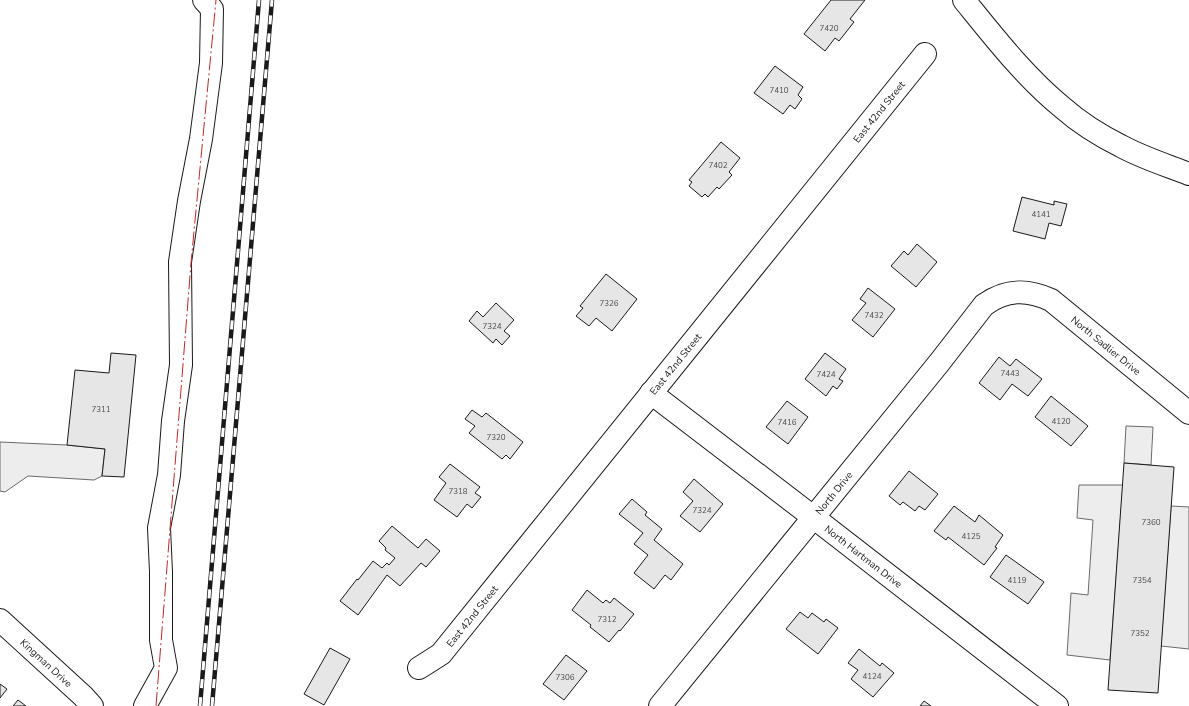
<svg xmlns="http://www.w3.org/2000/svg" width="1189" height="706" viewBox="0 0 1189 706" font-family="'Nunito Sans',sans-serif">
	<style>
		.built { fill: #ededed; stroke: #6a6a6a }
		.building { fill: #e6e6e6; stroke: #1a1a1a }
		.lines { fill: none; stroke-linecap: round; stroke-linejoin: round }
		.minor-casing { stroke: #1a1a1a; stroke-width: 24 }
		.highway-casing { stroke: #1a1a1a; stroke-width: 24 }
		.minor { stroke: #fff; stroke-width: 22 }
		.highway { stroke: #fff; stroke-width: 22 }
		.rail-casing { stroke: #1a1a1a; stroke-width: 4.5 }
		.rail { stroke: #fff; stroke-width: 3; stroke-dasharray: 9; stroke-linecap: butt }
		.power { stroke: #c62828; stroke-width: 1; stroke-dasharray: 14 3 2 3; stroke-linecap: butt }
		.labels { text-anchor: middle; stroke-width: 3; stroke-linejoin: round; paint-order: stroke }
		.number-label { font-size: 8px; fill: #4d4d4d }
		.street-label { font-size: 10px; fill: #1a1a1a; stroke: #fff }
	</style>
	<rect width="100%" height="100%" fill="#fff"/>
	<!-- built -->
	<g class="built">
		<polygon points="1126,426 1153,427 1151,465 1124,463"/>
		<polygon points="0,442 67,445 105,449 102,476 94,480 28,476 5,492 0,491"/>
		<polygon points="1079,485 1123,485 1110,660 1067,655 1071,593 1088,595 1093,520 1077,518"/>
		<polygon points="1171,506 1189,507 1189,649 1161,646"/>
	</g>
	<!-- building -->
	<g class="building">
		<polygon points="831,0 865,0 850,19 854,22 839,41 835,38 825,51 804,34"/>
		<polygon points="775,66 803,87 798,95 802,99 795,109 790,105 783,114 754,93"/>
		<polygon points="721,142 740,158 729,172 732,175 719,189 717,187 708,197 705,194 702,197 689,186 692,182 689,180"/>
		<polygon points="1022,197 1054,205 1054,201 1067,204 1061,226 1049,223 1045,239 1013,231"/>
		<polygon points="917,244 937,262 916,287 891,266 904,251 908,255"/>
		<polygon points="606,274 637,299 612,331 596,318 589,326 576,316 583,308 580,306"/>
		<polygon points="868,288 895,309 873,337 852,320 866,303 860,299"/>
		<polygon points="496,303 514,320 504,331 510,336 502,345 496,339 493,343 469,321 477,311 483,317"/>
		<polygon points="111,353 136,355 124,477 102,476 105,449 67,445 75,370 109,373"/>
		<polygon points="825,353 846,369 839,379 843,381 837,389 833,386 826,396 805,379"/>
		<polygon points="999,357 1010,366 1016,359 1042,379 1028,396 1012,384 1000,400 979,383"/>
		<polygon points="1051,396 1088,426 1071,446 1035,417"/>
		<polygon points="787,401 808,417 788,444 766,427"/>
		<polygon points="472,410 482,417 486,413 523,442 510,459 506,455 502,459 469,433 475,426 465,419"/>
		<polygon points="1124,463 1174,467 1158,693 1108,690"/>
		<polygon points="450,464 480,487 475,493 481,497 472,508 467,504 457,517 434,500 446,483 439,477"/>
		<polygon points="909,471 938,494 925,510 919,506 915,511 903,502 900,505 889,496"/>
		<polygon points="694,479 723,504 700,532 680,516 693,501 683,492"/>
		<polygon points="632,499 647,512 645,515 662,529 654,540 683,564 671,580 665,575 654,589 634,573 648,555 634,544 643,533 619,514"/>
		<polygon points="954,506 975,522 979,515 1003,535 995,547 997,548 984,565 948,537 946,540 934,531"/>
		<polygon points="392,526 418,548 426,539 440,551 426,567 421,563 400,586 387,575 358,615 340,601 357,579 358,580 373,561 382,568 387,563 389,565 395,558 385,550 386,548 379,541"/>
		<polygon points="1006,555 1044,582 1028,604 990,577"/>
		<polygon points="587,590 603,603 606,600 610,603 614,598 634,614 620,631 619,630 609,642 590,627 591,625 572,610"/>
		<polygon points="800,612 808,618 812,613 824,622 826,619 838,628 818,654 786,629"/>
		<polygon points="330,648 350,659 324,705 304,694"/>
		<polygon points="859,649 880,666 882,663 894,673 873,697 851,679 858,670 848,663"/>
		<polygon points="566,655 587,671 564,700 543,684"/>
		<polygon points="0,684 7,689 0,698"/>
		<polygon points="18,700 26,706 13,706"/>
		<polygon points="924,701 931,706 920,706"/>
	</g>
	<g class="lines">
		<!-- minor casing -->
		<g class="minor-casing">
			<g id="minor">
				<path id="s1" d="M651 393 813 517 1057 706"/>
				<path id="s2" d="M0 620 83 696 92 706"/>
				<path id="s3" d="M419 668 441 654 925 54"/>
				<polyline points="145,706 166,668 161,640 161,572 159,528 169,475 173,421 181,365 180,262 189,201 201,139 211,63 212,9 204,0"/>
				<path id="s4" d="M660 706 939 363 984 305C1006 289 1027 289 1051 300L1189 413"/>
			</g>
		</g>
		<!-- highway casing -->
		<g class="highway-casing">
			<path id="highway" d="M964 0C994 37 1025 77 1063 108 1080 123 1101 136 1121 146 1143 158 1166 165 1189 174"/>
		</g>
		<!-- minor -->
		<use href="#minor" class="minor"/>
		<!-- highway -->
		<use href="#highway" class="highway"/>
		<!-- rail casing -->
		<g class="rail-casing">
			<g id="rail">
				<polyline points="200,706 259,0"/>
				<polyline points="212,706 272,0"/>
			</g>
		</g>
		<!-- rail -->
		<use href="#rail" class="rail"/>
		<!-- power -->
		<polyline class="power" points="156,706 191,263 216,0"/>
	</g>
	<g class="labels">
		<!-- number labels -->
		<g class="number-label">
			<text x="829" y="31">7420</text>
			<text x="779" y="93">7410</text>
			<text x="718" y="168">7402</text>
			<text x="1041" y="217">4141</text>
			<text x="609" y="306">7326</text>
			<text x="874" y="318">7432</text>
			<text x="492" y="329">7324</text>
			<text x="1010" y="376">7443</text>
			<text x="826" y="377">7424</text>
			<text x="101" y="412">7311</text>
			<text x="1061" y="424">4120</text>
			<text x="787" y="425">7416</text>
			<text x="496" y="440">7320</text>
			<text x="458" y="494">7318</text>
			<text x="702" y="513">7324</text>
			<text x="1151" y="525">7360</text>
			<text x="971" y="539">4125</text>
			<text x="1017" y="583">4119</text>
			<text x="1142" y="583">7354</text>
			<text x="607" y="622">7312</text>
			<text x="1140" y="636">7352</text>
			<text x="872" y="679">4124</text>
			<text x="565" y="680">7306</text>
		</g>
		<!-- street labels -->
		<g class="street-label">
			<text dy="4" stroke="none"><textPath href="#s3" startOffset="723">East 42nd Street</textPath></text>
			<text dy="4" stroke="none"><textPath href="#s4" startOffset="658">North Sadlier Drive</textPath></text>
			<text dy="4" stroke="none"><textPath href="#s3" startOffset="399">East 42nd Street</textPath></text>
			<text dy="4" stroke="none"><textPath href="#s4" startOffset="275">North Drive</textPath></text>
			<text dy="4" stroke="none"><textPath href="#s1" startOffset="268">North Hartman Drive</textPath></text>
			<text dy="4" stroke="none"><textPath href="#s3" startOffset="75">East 42nd Street</textPath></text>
			<text dy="4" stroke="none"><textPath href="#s2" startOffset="63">Kingman Drive</textPath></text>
		</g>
	</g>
</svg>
